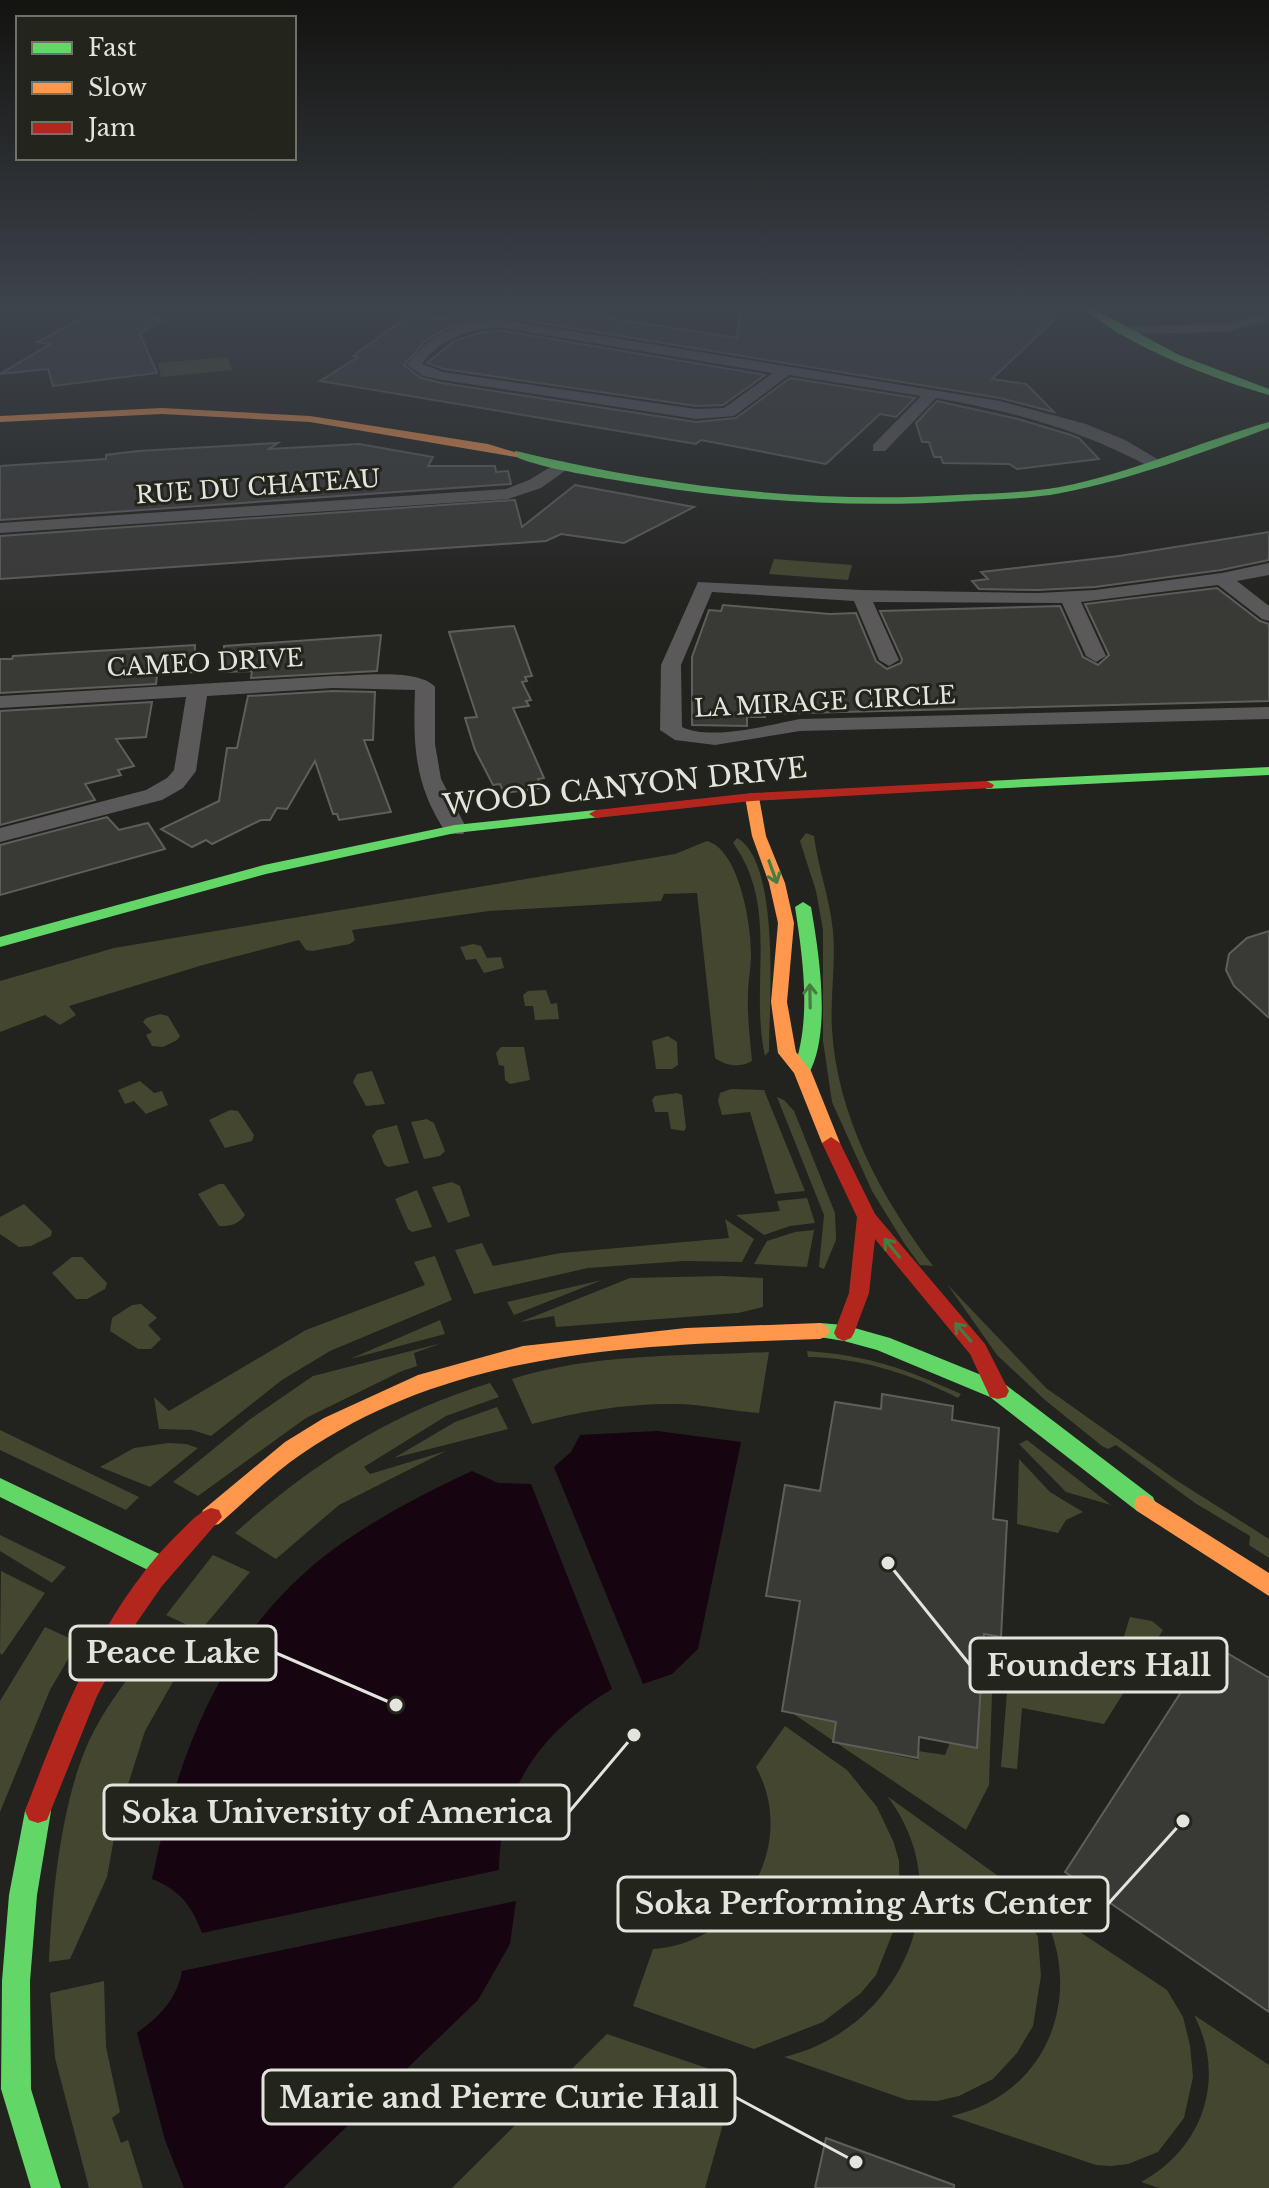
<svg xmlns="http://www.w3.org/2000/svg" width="1269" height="2188" viewBox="0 0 1269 2188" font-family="'Libre Baskerville',serif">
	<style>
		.green { fill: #45462f }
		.water { fill: #160411 }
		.building { fill: #393936; stroke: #5e5e5a; stroke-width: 2 }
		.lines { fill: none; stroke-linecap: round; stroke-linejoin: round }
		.street { fill: #5b595a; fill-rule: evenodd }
		.fast { fill: #63d668; fill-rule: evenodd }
		.slow { fill: #ff974d; fill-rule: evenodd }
		.jam { fill: #b3261e; fill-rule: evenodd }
		.oneway { stroke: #437d42 }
		.labels { text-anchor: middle; stroke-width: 6; stroke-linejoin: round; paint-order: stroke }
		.far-street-label { font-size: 24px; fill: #e3e4de; stroke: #23241c }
		.street-label { font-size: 28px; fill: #e3e4de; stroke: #23241c }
		.leader { fill: none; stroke: #e3e4de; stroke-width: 3 }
		.callout-dot { fill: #e3e4de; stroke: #23241c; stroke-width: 3 }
		.callout { fill: #23241c; stroke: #e3e4de; stroke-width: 3 }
		.callout-label { font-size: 30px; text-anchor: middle; font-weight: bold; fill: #e3e4de }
	</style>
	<rect width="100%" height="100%" fill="#22221e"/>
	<!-- green -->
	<g class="green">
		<polygon points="228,357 232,370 161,377 158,363"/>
		<polygon points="774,559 852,565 848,580 769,574"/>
		<path d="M806 833 814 836C818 868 830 899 833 931 836 964 830 996 832 1029 837 1116 881 1197 933 1266L920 1265 904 1243 872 1191 832 1102 823 1041V930L816 891 800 841Z"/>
		<path d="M737 838C781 862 769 1005 769 1051L765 1056C749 984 780 907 733 843Z"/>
		<path d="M707 841C739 849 752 926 751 956 751 968 748 980 748 993 747 1015 750 1038 752 1061 740 1068 726 1066 715 1058L697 893 664 894 661 901 489 911 352 930 355 940 350 944 312 951 306 950 299 940 203 965 69 1006 76 1015 60 1025 45 1015 0 1032V981L114 948 675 854Z"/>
		<polygon points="473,944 481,946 487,958 501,957 504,968 484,973 476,959 466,960 460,947"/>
		<polygon points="546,990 551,1004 557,1003 559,1019 535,1020 533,1006 525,1006 523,995 528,991"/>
		<polygon points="160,1014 168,1016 180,1036 177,1040 163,1047 152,1046 146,1035 152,1032 143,1022 146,1018"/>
		<polygon points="668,1036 677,1042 678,1065 672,1069 656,1069 652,1041"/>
		<polygon points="501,1047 524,1047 530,1080 510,1084 505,1080 504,1066 499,1065 496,1053"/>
		<polygon points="372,1071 385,1104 366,1106 353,1082 357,1074"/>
		<polygon points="140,1081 154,1093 162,1091 168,1105 146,1114 134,1101 125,1104 118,1090"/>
		<polygon points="731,1089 764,1090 805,1191 775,1194 750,1112 722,1115 718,1101 720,1093"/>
		<polygon points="677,1093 682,1095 686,1128 684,1131 671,1129 668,1112 655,1112 652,1100 655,1096"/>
		<polygon points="777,1097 784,1100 794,1111 835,1213 836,1240 824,1269 819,1267 824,1215"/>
		<polygon points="230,1110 238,1111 254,1135 252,1141 225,1148 209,1120"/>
		<polygon points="427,1119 434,1123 445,1151 440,1156 424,1159 411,1122"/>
		<polygon points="397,1125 409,1163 388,1167 384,1164 372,1136 377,1130"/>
		<polygon points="452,1182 460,1186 470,1216 448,1223 432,1187"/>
		<path d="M219 1184H224L245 1215C239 1224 229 1227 219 1226L198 1194Z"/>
		<polygon points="417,1190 432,1227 412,1232 408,1229 395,1199"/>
		<polygon points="807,1198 815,1223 790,1226 764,1235 736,1215 780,1211 777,1201"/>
		<polygon points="24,1204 52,1231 51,1236 31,1246 19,1247 0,1234 0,1217"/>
		<polygon points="725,1219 754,1239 742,1262 684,1261 588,1268 474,1294 455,1250 482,1243 493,1266 561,1253 729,1238"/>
		<polygon points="814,1230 807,1267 754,1264 767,1241 795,1232"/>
		<polygon points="435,1256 452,1300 330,1351 282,1380 211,1436 192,1430 159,1429 154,1397 169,1411 306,1330 425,1285 414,1262"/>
		<polygon points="72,1257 82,1257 107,1283 105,1289 87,1299 76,1299 52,1273"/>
		<polygon points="722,1276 763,1278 763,1307 738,1313 556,1327 554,1316 520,1322 630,1278"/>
		<polygon points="602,1280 514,1315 507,1302"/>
		<polygon points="947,1284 1046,1388 1176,1480 1269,1539 1269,1558 1249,1545 1250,1536 1195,1503 1116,1445 1108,1449 1102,1446 1045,1400 997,1355"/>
		<polygon points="141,1304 157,1318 148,1325 161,1339 151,1349 138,1349 110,1331 112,1318 132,1305"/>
		<polygon points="440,1320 445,1334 350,1359"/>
		<polygon points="442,1343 414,1353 417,1366 402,1371 306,1418 198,1496 173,1482 249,1420 313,1376"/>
		<path d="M807 1351C871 1356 903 1368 961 1394L958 1398C911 1374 861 1358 808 1357Z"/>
		<path d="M769 1352 759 1413C732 1411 706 1405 679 1404 629 1403 580 1411 532 1424L512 1379C593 1353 685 1356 769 1352Z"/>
		<path d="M490 1383 499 1397 446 1416 364 1467 370 1474 446 1451 339 1505 276 1559 235 1533C310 1465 393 1412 490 1383Z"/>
		<polygon points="497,1407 508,1429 394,1458 455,1422"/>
		<polygon points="0,1430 139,1497 126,1510 0,1450"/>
		<polygon points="1027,1440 1111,1505 1066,1492 1019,1444"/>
		<polygon points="168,1443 186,1444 198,1448 150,1487 100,1467 134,1448"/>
		<polygon points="1019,1459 1050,1492 1083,1512 1066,1520 1058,1533 1017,1524"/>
		<polygon points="0,1535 66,1567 52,1583 0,1551"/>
		<polygon points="213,1555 250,1572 200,1631 166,1615"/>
		<polygon points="1,1571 45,1593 2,1655 0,1653"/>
		<path d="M1130 1617 1152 1621 1163 1630 1104 1724 1022 1708 1017 1769 1001 1767 1009 1667 1021 1670 1023 1640 1061 1642C1064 1660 1094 1682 1110 1664 1121 1653 1125 1631 1130 1617Z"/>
		<polygon points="45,1627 78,1642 50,1690 0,1812 0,1701"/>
		<path d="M153 1642 187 1657 145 1731 118 1816 107 1877 70 1959 49 1962C52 1893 62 1790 95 1729 111 1699 134 1671 153 1642Z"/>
		<polygon points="982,1660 993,1663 989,1785 966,1830 792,1713 836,1722 834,1742 918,1760 918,1751 945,1755"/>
		<path d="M785 1726 847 1770 877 1807 894 1843 899 1861 900 1914 876 1975 861 1993 823 2022 754 2049 633 2006 653 1949C741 1944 799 1845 756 1767Z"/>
		<path d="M887 1796 1008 1883 1038 1937 1041 1976 1033 2026 1017 2053 993 2079 959 2096 937 2101 907 2100 784 2057C899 2030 963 1895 887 1796Z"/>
		<path d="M1038 1904 1167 1990 1183 2017 1190 2045 1193 2077 1184 2118 1158 2152 1128 2164 1111 2166 1096 2165 951 2116C1051 2095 1088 1988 1038 1904Z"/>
		<polygon points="104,1981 106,2047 120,2112 112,2118 121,2143 128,2140 143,2188 89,2188 55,2058 50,1993"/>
		<path d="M1194 2015 1269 2065V2188H1159L1141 2182C1203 2149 1227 2078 1194 2015Z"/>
		<polygon points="607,2034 736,2078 705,2188 452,2188"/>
	</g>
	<!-- water -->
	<g class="water">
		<polygon points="657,1431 741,1442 698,1649 672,1674 643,1684 554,1467 571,1452 580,1435"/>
		<path d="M472 1471 498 1483 531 1484 612 1689C544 1729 499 1789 499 1870L202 1933C192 1906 180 1890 152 1879 179 1749 226 1626 338 1546 380 1516 425 1493 472 1471Z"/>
		<path d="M516 1901 510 1944 478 2000 283 2188H184L165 2140 137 2033C160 2016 177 1999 182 1971Z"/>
	</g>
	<!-- building -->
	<g class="building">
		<polygon points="463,308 546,308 737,338 740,308 1043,310 1042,315 1058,316 992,379 1026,384 1054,412 1000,398 503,317 474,320 448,328 424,342 404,365 421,378 442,383 696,422 736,418 790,378 915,398 896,417 880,414 826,464 701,440 696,444 320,381 358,357 353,356 408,316 446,318"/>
		<polygon points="107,312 164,319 140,334 157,373 53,386 48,369 0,374 50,344 37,342 91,313"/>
		<polygon points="503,331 765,375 723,405 696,406 444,369 427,363 454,341 482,332"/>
		<polygon points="937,401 1018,419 1071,435 1079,438 1099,459 1017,469 1009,464 943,463 941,457 934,457 929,442 922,442 916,423"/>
		<polygon points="278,443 269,449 359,444 433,457 428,466 495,466 496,472 508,471 511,484 0,520 0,466 106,459 106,455 138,451"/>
		<polygon points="575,485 694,507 624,543 561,534 546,541 0,579 0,536 515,500 522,527"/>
		<polygon points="1269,532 1269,560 1221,570 1095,587 1038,590 979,589 972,581 988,579 981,572 1119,556"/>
		<polygon points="1217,588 1260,621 1269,624 1269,701 765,714 765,717 747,717 747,726 692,725 692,657 709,610 721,611 723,605 830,614 856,613 876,661 887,669 901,663 902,659 880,611 1060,606 1083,657 1098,665 1109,655 1085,604"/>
		<polygon points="514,626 532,676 525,677 527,681 522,682 531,700 526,701 529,706 513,708 544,778 538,779 542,788 504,793 500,784 493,785 475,750 465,718 477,717 449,632"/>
		<polygon points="381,635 377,671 251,678 252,671 223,672 224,646"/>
		<polygon points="195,645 194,672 157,675 156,684 0,693 0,659 12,659 13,656"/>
		<polygon points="333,691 375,692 373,740 364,740 391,812 339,820 337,814 333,814 315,761 287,809 277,808 270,820 261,820 212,844 206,840 192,847 161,829 219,801 227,748 237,748 248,696"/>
		<polygon points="152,702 146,737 116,739 134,766 118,770 121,775 85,784 95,800 0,825 0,711"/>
		<polygon points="107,817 119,830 148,823 165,849 0,895 0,845"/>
		<polygon points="1269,931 1269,1018 1234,986 1226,970 1229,954 1247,938"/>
		<polygon points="882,1394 953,1406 952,1420 999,1428 993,1519 1007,1521 1001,1637 984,1634 977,1748 919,1737 918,1758 833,1742 836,1722 782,1711 800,1601 766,1596 785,1485 820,1491 835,1402 881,1409"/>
		<polygon points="1212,1644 1269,1678 1269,2012 1065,1872"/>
		<polygon points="826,2138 954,2185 954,2188 815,2188"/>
	</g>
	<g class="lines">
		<!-- street -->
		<g class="street">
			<polygon points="1269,312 1269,320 1226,332 1119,334 1112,330 1119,326 1225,324"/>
			<path d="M503 320 1000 401 1086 424 1125 440 1164 463 1156 468 1150 467C1082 430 1012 411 936 398L885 451H873V445L921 396 789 375 734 416 696 419 443 380 423 376 407 365C429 333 465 320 503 320ZM491 328H503L773 373 724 408 696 409 443 372 422 364C437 341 465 331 491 328Z"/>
			<polygon points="560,461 566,462 568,466 566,470 541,488 508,499 0,533 0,523 506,489 529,480"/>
			<path d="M1269 563V575L1237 581 1269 606V621L1262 619 1218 585 1081 602 1106 656 1096 662 1086 656 1062 603 873 602 899 660 889 666 879 660 854 601 712 592 681 665 682 727C711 741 768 725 800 719L1269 707V719L800 731 715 745 675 740 660 730 661 665 698 582 861 590 1038 593 1095 590 1222 573Z"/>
			<path d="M333 676C358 676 419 668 435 687V744L441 779 467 829 463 834H447C414 786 413 745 415 690L333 688 207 696 196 771 183 788 162 800 0 842V828L146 790 167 778 174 770 186 697 0 708V696Z"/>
		</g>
		<!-- fast -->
		<g class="fast">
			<path d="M1085 309H1094L1179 355 1269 389V395C1214 379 1128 347 1085 309Z"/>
			<path d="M1269 422V428C1201 453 1133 479 1061 493 1030 499 997 499 965 501 858 508 752 502 646 485 617 480 532 468 511 454L516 451C661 486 807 504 957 495 991 493 1026 493 1060 487 1132 473 1199 442 1269 422Z"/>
			<polygon points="1269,767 1269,775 987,789 980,785 987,781"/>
			<polygon points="596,810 603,814 601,817 455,833 266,874 0,947 0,937 264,865 455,825"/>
			<path d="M803 902 811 907C819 953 832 1034 808 1075L802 1077 793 1071C812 1020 803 959 795 907Z"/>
			<polygon points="820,1323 844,1325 890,1338 1006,1385 1153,1497 1156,1504 1153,1511 1145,1513 1137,1511 990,1397 877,1350 844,1341 813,1336 810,1331 813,1326"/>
			<polygon points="0,1478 170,1559 174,1566 170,1573 162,1576 154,1573 0,1497"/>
			<polygon points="38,1799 47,1802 51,1811 37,1895 30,1981 31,2089 61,2188 31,2188 1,2089 2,1981 9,1895 25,1811 29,1802"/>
		</g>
		<!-- slow -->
		<g class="slow">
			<polygon points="162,408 310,416 488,444 521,454 516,457 310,422 162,414 0,422 0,416"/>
			<polygon points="752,793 759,797 766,836 785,883 794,923 787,1002 796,1052 811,1071 840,1143 831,1149 822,1143 794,1073 778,1053 771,1002 778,923 769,883 752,836 745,797"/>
			<path d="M820 1323 827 1326 830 1331 827 1336 820 1339C640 1345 457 1348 303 1453 273 1473 247 1500 219 1524L211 1526 203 1524 200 1517 203 1510 285 1442 324 1418 418 1375 523 1346 686 1328Z"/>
			<polygon points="1145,1495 1269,1573 1269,1596 1137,1511 1134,1504 1137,1497"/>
		</g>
		<!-- jam -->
		<g class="jam">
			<polygon points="987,781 994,785 992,788 752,801 596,818 589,814 596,810 752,793"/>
			<polygon points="831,1137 840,1143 875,1214 985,1344 1009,1391 1006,1397 998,1399 990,1397 970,1354 875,1239 869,1293 854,1333 851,1338 844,1341 837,1338 834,1333 849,1293 857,1217 822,1143"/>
			<path d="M211 1508 219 1510 222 1517 162 1586 137 1622 97 1696 47 1820 38 1823 29 1820 25 1811C63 1712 104 1604 182 1530 191 1521 199 1512 211 1508Z"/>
		</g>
	</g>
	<!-- one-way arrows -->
	<defs><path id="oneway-shaft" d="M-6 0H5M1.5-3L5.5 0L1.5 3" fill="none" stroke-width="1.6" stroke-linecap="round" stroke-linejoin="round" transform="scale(2)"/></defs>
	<g class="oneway">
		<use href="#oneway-shaft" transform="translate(773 872) rotate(70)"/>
		<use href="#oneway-shaft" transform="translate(810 996) rotate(-91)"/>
		<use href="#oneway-shaft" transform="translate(892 1248) rotate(-129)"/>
		<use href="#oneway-shaft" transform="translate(963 1332) rotate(-131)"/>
	</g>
	<!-- sky -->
	<linearGradient id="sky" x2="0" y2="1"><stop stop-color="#131310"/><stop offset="0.5" stop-color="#3e444c"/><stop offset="1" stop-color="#3e444c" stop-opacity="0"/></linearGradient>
	<rect width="1269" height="615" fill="url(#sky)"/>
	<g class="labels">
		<!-- far-street labels -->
		<g class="far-street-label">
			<text transform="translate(258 487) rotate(-4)" y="8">RUE DU CHATEAU</text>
			<text transform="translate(205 663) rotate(-3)" y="8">CAMEO DRIVE</text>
			<text transform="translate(825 702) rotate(-3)" y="8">LA MIRAGE CIRCLE</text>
		</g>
		<!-- street labels -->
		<g class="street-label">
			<text transform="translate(625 786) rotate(-6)" y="10">WOOD CANYON DRIVE</text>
		</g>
	</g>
	<!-- callouts -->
	<path class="leader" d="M396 1705L276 1653M888 1563L970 1665M634 1735L569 1812M1183 1821L1108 1904M856 2162L735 2097"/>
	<g class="callout-dot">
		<circle cx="396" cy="1705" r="8"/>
		<circle cx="888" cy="1563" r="8"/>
		<circle cx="634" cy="1735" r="8"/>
		<circle cx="1183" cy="1821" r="8"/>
		<circle cx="856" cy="2162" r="8"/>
	</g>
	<g class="callout">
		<rect x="70" y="1626" width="206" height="54" rx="8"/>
		<rect x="970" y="1638" width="257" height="54" rx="8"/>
		<rect x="104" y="1785" width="465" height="54" rx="8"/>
		<rect x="618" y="1877" width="490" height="54" rx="8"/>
		<rect x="263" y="2070" width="472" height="54" rx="8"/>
	</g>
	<g class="callout-label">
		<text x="173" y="1663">Peace Lake</text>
		<text x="1099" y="1676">Founders Hall</text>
		<text x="337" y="1823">Soka University of America</text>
		<text x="863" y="1914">Soka Performing Arts Center</text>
		<text x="499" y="2108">Marie and Pierre Curie Hall</text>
	</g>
	<!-- legend -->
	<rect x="16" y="16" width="280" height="144" fill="#23241c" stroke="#70716a" stroke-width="2"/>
	<rect x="32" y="42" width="40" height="12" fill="#63d668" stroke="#70716a" stroke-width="2"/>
	<text x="88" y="56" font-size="24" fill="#e3e4de">Fast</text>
	<rect x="32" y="82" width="40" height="12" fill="#ff974d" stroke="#70716a" stroke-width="2"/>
	<text x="88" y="96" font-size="24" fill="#e3e4de">Slow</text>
	<rect x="32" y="122" width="40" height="12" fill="#b3261e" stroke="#70716a" stroke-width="2"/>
	<text x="88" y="136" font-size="24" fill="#e3e4de">Jam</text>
</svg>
